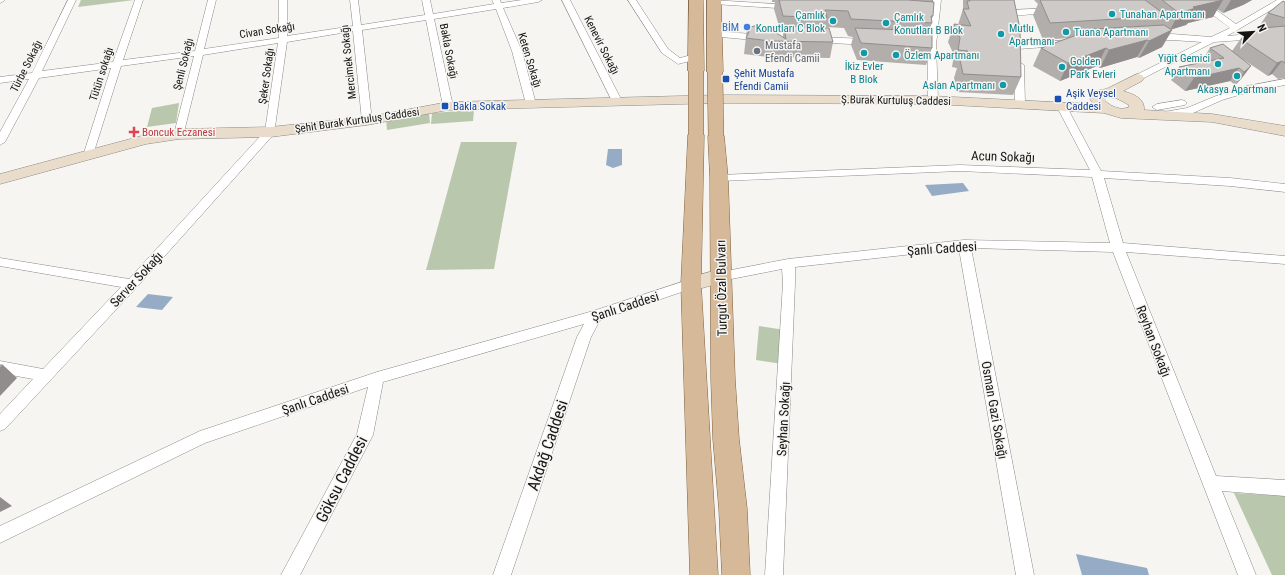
<svg xmlns="http://www.w3.org/2000/svg" width="1285" height="575" viewBox="0 0 1285 575" font-family="'Roboto Condensed',sans-serif">
	<style>
		.green { fill: #b9c7ac }
		.water { fill: #96abc5 }
		.lines { fill: none; stroke-linecap: round; stroke-linejoin: round }
		.street-casing { stroke: #8a8985; stroke-width: 1 }
		.secondary-casing { stroke: #8a8985; stroke-width: 1 }
		.primary-casing { stroke: #7f613d; stroke-width: 1 }
		.street { fill: #fff; fill-rule: evenodd }
		.secondary { fill: #eadccb; fill-rule: evenodd }
		.primary { fill: #d5b998; fill-rule: evenodd }
		.primary-bridge-casing { stroke: #7f613d; stroke-width: 16; stroke-linecap: butt }
		.primary-bridge { stroke: #d5b998; stroke-width: 15 }
		.wall { fill: #b1aeac }
		.shaded-wall { fill: #908d8c }
		.building { fill: #cecac8; stroke: #908d8c }
		.culture-dot { fill: #0f9aa8; stroke: #f6f5f1; stroke-width: 1.5 }
		.shop-dot { fill: #3f7fe0; stroke: #f6f5f1; stroke-width: 1.5 }
		.worship-dot { fill: #6b7280; stroke: #f6f5f1; stroke-width: 1.5 }
		.transit-dot { fill: #1a4fb4; stroke: #f6f5f1; stroke-width: 1.5 }
		.health-dot { fill: #e0444e; stroke: #f6f5f1; stroke-width: 1.5 }
		.labels { text-anchor: middle; stroke-width: 3; stroke-linejoin: round; paint-order: stroke }
		.far-culture-label { font-size: 11px; fill: #0d838f; stroke: #f6f5f1; text-anchor: start }
		.far-shop-label { font-size: 11px; fill: #366cbe; stroke: #f6f5f1; text-anchor: end }
		.far-street-label { font-size: 11px; fill: #141413; stroke: #f6f5f1 }
		.far-worship-label { font-size: 11px; fill: #5b616d; stroke: #f6f5f1; text-anchor: start }
		.far-transit-label { font-size: 11px; fill: #164399; stroke: #f6f5f1; text-anchor: start }
		.far-health-label { font-size: 11px; fill: #be3a42; stroke: #f6f5f1; text-anchor: start }
		.street-label { font-size: 13px; fill: #141413; stroke: #f6f5f1 }
		.near-street-label { font-size: 16px; fill: #141413; stroke: #f6f5f1 }
	</style>
	<rect width="100%" height="100%" fill="#f6f5f1"/>
	<!-- green -->
	<g class="green">
		<polygon points="81,0 134,0 78,7"/>
		<polygon points="179,103 176,123 147,127 152,108"/>
		<polygon points="474,110 473,121 431,124 432,113"/>
		<polygon points="429,113 430,123 387,130 386,119"/>
		<polygon points="461,142 517,142 494,269 426,270"/>
		<polygon points="759,326 785,330 783,364 756,360"/>
		<polygon points="1234,493 1285,496 1285,575 1272,575"/>
	</g>
	<!-- water -->
	<g class="water">
		<polygon points="608,149 622,149 622,165 613,168 606,165"/>
		<polygon points="963,183 969,191 932,196 925,185"/>
		<polygon points="148,294 173,297 162,310 136,307"/>
		<polygon points="1076,554 1147,568 1149,575 1082,575"/>
	</g>
	<g class="lines">
		<!-- street casing -->
		<g class="street-casing">
			<g id="street">
				<polygon points="0,0 4,0 4,1 0,3"/>
				<polygon points="68,0 76,0 42,71 113,62 135,0 143,0 123,60 195,51 208,0 216,0 204,49 279,38 279,0 287,0 287,36 353,26 350,0 358,0 361,25 425,15 422,0 430,0 433,14 494,4 492,0 500,0 501,3 522,0 542,0 538,2 503,8 522,51 536,104 531,107 526,104 512,51 496,9 434,19 453,106 448,109 443,106 426,20 362,30 372,121 367,124 362,121 353,31 287,42 274,134 137,287 5,429 0,431 0,414 33,379 0,373 0,361 43,369 121,287 0,266 0,258 129,279 265,131 278,43 203,55 183,136 179,137 174,134 194,56 121,66 92,158 84,158 83,156 111,68 39,78 5,142 0,145 0,132 29,79 0,83 0,77 32,73"/>
				<polygon points="562,0 570,0 622,101 620,103 614,103 612,101"/>
				<polygon points="628,0 636,0 668,49 680,58 695,54 700,57 698,59 678,64 662,53"/>
				<polygon points="712,0 792,5 796,7 792,9 714,4 710,2"/>
				<polygon points="933,0 941,0 936,45 938,100 933,103 928,100 928,45"/>
				<polygon points="1193,0 1202,0 1236,24 1277,0 1285,0 1285,2 1227,36 1285,31 1285,37 1214,42 1140,80 1134,80 1132,78 1134,76 1202,42 1172,40 1149,42 1145,39 1146,37 1172,34 1211,37 1230,28"/>
				<polygon points="1052,8 1055,8 1056,10 1055,12 1012,16 1008,13 1012,10"/>
				<polygon points="714,31 764,35 768,38 764,41 711,36 710,34 711,32"/>
				<polygon points="816,37 868,39 872,42 868,45 813,42 812,40 813,38"/>
				<polygon points="1070,40 1073,41 1074,43 1073,45 1018,49 1014,46 1018,43"/>
				<polygon points="1019,62 1024,65 1025,105 1020,108 1015,105 1014,65"/>
				<polygon points="1285,79 1285,85 1252,91 1222,100 1193,113 1164,118 1159,115 1164,112 1187,108 1216,96 1247,86"/>
				<polygon points="1182,100 1185,101 1187,103 1185,105 1157,110 1152,107 1157,104"/>
				<polygon points="1062,104 1067,107 1101,171 1230,178 1285,184 1285,192 1230,186 1104,178 1123,243 1285,256 1285,264 1126,252 1216,476 1285,480 1285,496 1222,491 1256,575 1238,575 1113,252 971,248 1034,575 1016,575 959,249 795,267 795,283 783,575 765,575 783,283 782,269 721,281 716,279 715,276 716,273 788,259 964,240 1110,243 1092,177 960,171 719,181 715,180 713,178 715,176 719,175 960,165 1090,170 1057,107"/>
				<polygon points="691,279 696,281 697,284 696,287 600,320 591,337 511,575 493,575 577,337 584,324 383,382 373,435 300,575 281,575 357,434 368,387 205,443 0,543 0,526 200,431 377,372 593,311"/>
			</g>
		</g>
		<!-- secondary casing -->
		<g class="secondary-casing">
			<g id="secondary">
				<path d="M1137 74 1142 75 1144 78 1142 81 1123 91C1133 94 1145 98 1144 110L1212 114 1285 126V136L1212 122 1121 118 1104 113 933 104 720 103 448 110 367 125 270 137 179 139 146 144 0 184V174L145 135 179 129 270 127 367 117 448 102 720 95 933 96 1093 104 1090 99 1095 91 1106 89ZM1105 97 1116 98 1129 105V107C1121 111 1112 107 1105 101Z"/>
				<polygon points="721,269 728,271 730,276 728,281 691,291 684,289 682,284 684,279"/>
			</g>
		</g>
		<!-- primary casing -->
		<g class="primary-casing">
			<g id="primary">
				<polygon points="689,0 703,0 704,71 701,74 696,76 691,74 688,71"/>
				<polygon points="707,0 721,0 723,72 720,75 715,77 710,75 707,72"/>
				<polygon points="696,130 702,131 704,135 701,284 718,575 690,575 681,284 688,135 690,131"/>
				<polygon points="716,131 722,132 724,136 728,178 735,379 739,439 747,509 750,575 722,575 719,509 713,439 711,379 710,178 708,136 710,132"/>
			</g>
		</g>
		<!-- street -->
		<use href="#street" class="street"/>
		<!-- secondary -->
		<use href="#secondary" class="secondary"/>
		<!-- primary -->
		<use href="#primary" class="primary"/>
		<!-- primary-bridge casing -->
		<g class="primary-bridge-casing">
			<g id="primary-bridge">
				<polyline points="696,71 696,135"/>
				<polyline points="715,72 716,136"/>
			</g>
		</g>
		<!-- primary-bridge -->
		<use href="#primary-bridge" class="primary-bridge"/>
	</g>
	<!-- wall -->
	<g class="wall">
		<polygon points="757,0 932,0 933,16 931,21 932,23 929,31 932,48 926,65 857,60 851,45 853,37 848,36 844,28 825,27 833,42 830,58 768,57 744,54 747,28 783,37 783,33 781,33 774,9 775,2 772,2 772,0"/>
		<polygon points="963,0 1014,0 1021,77 1013,95 957,92 954,78 957,68 952,67 954,55 948,42 954,24 958,25 963,9"/>
		<polygon points="1034,0 1252,0 1243,5 1223,13 1217,9 1213,17 1188,23 1186,25 1171,29 1172,30 1162,47 1139,58 1137,57 1100,68 1097,66 1060,81 1033,66 1041,48 1068,38 1043,40 1033,15 1038,4"/>
		<polygon points="1285,2 1285,78 1278,79 1272,74 1268,76 1238,56 1251,66 1241,79 1235,85 1230,81 1185,91 1171,80 1179,67 1202,62 1201,62 1210,48 1232,51 1244,34 1267,28 1260,25 1268,13"/>
	</g>
	<!-- shaded-wall -->
	<g class="shaded-wall">
		<polygon points="1223,0 1213,17 1188,23 1186,25 1170,30 1179,13 1193,7"/>
		<polygon points="1231,0 1252,0 1243,5 1223,13"/>
		<polygon points="1172,30 1162,47 1139,58 1149,41"/>
		<polygon points="1147,40 1137,57 1100,68 1109,50"/>
		<polygon points="1106,48 1097,66 1060,81 1068,63"/>
		<polygon points="1282,61 1272,74 1268,76 1277,63"/>
		<polygon points="1251,66 1241,79 1235,85 1244,72"/>
		<polygon points="1239,68 1230,81 1185,91 1194,78"/>
		<polygon points="3,365 17,378 0,396 0,368"/>
		<polygon points="0,497 12,506 0,512"/>
	</g>
	<!-- building -->
	<g class="building">
		<polygon points="779,0 908,0 934,2 933,16 931,16 932,23 851,19 848,11 825,10 827,18 783,16"/>
		<polygon points="970,0 1014,0 1020,29 1021,77 963,74 960,60 968,51 958,50 960,38 954,24 971,26 963,9 969,9 967,1 970,1"/>
		<polygon points="1040,0 1145,0 1167,16 1050,23"/>
		<polygon points="1162,0 1223,0 1193,7 1196,8 1179,13"/>
		<polygon points="1283,1 1285,2 1285,18 1268,13"/>
		<polygon points="758,25 765,26 786,39 784,26 829,28 833,42 770,41 746,38 749,32 747,28"/>
		<polygon points="1164,25 1172,30 1149,41 1147,40 1109,50 1106,48 1068,63 1041,48 1093,29"/>
		<polygon points="1285,26 1285,63 1282,61 1277,63 1241,39 1248,37 1244,34 1263,28"/>
		<polygon points="855,28 932,31 932,48 861,43"/>
		<polygon points="1223,44 1251,66 1244,72 1239,68 1194,78 1179,67 1224,58 1210,48"/>
		<polygon points="0,365 3,365 0,368"/>
	</g>
	<!-- markers -->
	<g class="culture-dot">
		<circle cx="1112" cy="14" r="4"/>
		<circle cx="833" cy="21" r="4"/>
		<circle cx="886" cy="23" r="4"/>
		<circle cx="1066" cy="32" r="4"/>
		<circle cx="1001" cy="34" r="4"/>
		<circle cx="864" cy="53" r="4"/>
		<circle cx="896" cy="55" r="4"/>
		<circle cx="1218" cy="64" r="4"/>
		<circle cx="1062" cy="67" r="4"/>
		<circle cx="1237" cy="76" r="4"/>
		<circle cx="1003" cy="85" r="4"/>
	</g>
	<circle class="shop-dot" cx="747" cy="27" r="4"/>
	<circle class="worship-dot" cx="757" cy="51" r="4"/>
	<g class="transit-dot">
		<rect x="722" y="75" width="8" height="8" rx="2"/>
		<rect x="1054" y="95" width="8" height="8" rx="2"/>
		<rect x="441" y="102" width="8" height="8" rx="2"/>
	</g>
	<path class="health-dot" d="M132 126h4v4h4v4h-4v4h-4v-4h-4v-4h4z"/>
	<g class="labels">
		<!-- far-culture labels -->
		<g class="far-culture-label">
			<text x="1120" y="18">Tunahan Apartmanı</text>
			<text x="825" y="19" text-anchor="end">Çamlık<tspan x="825" dy="13">Konutları C Blok</tspan></text>
			<text x="894" y="21">Çamlık<tspan x="894" dy="13">Konutları B Blok</tspan></text>
			<text x="1009" y="32">Mutlu<tspan x="1009" dy="13">Apartmanı</tspan></text>
			<text x="1074" y="36">Tuana Apartmanı</text>
			<text x="904" y="59">Özlem Apartmanı</text>
			<text x="1210" y="62" text-anchor="end">Yiğit Gemici<tspan x="1210" dy="13">Apartmanı</tspan></text>
			<text x="1070" y="65">Golden<tspan x="1070" dy="13">Park Evleri</tspan></text>
			<text x="864" y="70" text-anchor="middle">İkiz Evler<tspan x="864" dy="13">B Blok</tspan></text>
			<text x="995" y="89" text-anchor="end">Aslan Apartmanı</text>
			<text x="1237" y="93" text-anchor="middle">Akasya Apartmanı</text>
		</g>
		<!-- far-shop labels -->
		<g class="far-shop-label">
			<text x="739" y="31">BİM</text>
		</g>
		<!-- far-street labels -->
		<g class="far-street-label">
			<text transform="translate(267 30) rotate(-9)" y="4">Civan Sokağı</text>
			<text transform="translate(602 45) rotate(63)" y="4">Kenevir Sokağı</text>
			<text transform="translate(449 51) rotate(79)" y="4">Bakla Sokağı</text>
			<text transform="translate(530 60) rotate(73)" y="4">Keten Sokağı</text>
			<text transform="translate(348 62) rotate(-96)" y="4">Mercimek Sokağı</text>
			<text transform="translate(183 64) rotate(-76)" y="4">Şenli Sokağı</text>
			<text transform="translate(26 66) rotate(-63)" y="4">Türbe Sokağı</text>
			<text transform="translate(101 74) rotate(-72)" y="4">Tütün sokağı</text>
			<text transform="translate(266 76) rotate(-82)" y="4">Şeker Sokağı</text>
			<text transform="translate(896 100) rotate(1)" y="4">Ş.Burak Kurtuluş Caddesi</text>
			<text transform="translate(357 120) rotate(-8)" y="4">Şehit Burak Kurtuluş Caddesi</text>
		</g>
		<!-- far-worship labels -->
		<g class="far-worship-label">
			<text x="765" y="49">Mustafa<tspan x="765" dy="13">Efendi Camii</tspan></text>
		</g>
		<!-- far-transit labels -->
		<g class="far-transit-label">
			<text x="734" y="77">Şehit Mustafa<tspan x="734" dy="13">Efendi Camii</tspan></text>
			<text x="1066" y="97">Aşik Veysel<tspan x="1066" dy="13">Caddesi</tspan></text>
			<text x="453" y="110">Bakla Sokak</text>
		</g>
		<!-- far-health labels -->
		<g class="far-health-label">
			<text x="142" y="136">Boncuk Eczanesi</text>
		</g>
		<!-- street labels -->
		<g class="street-label">
			<text transform="translate(1003 156) rotate(2)" y="5">Acun Sokağı</text>
			<text transform="translate(942 248) rotate(-4)" y="5">Şanlı Caddesi</text>
			<text transform="translate(136 279) rotate(-47)" y="5">Server Sokağı</text>
			<text transform="translate(721 288) rotate(-91)" y="5">Turgut Özal Bulvarı</text>
			<text transform="translate(625 306) rotate(-18)" y="5">Şanlı Caddesi</text>
			<text transform="translate(1154 341) rotate(69)" y="5">Reyhan Sokağı</text>
			<text transform="translate(315 399) rotate(-19)" y="5">Şanlı Caddesi</text>
			<text transform="translate(995 410) rotate(80)" y="5">Osman Gazi Sokağı</text>
			<text transform="translate(783 419) rotate(-87)" y="5">Seyhan Sokağı</text>
		</g>
		<!-- near-street labels -->
		<g class="near-street-label">
			<text transform="translate(547 445) rotate(-71)" y="6">Akdağ Caddesi</text>
			<text transform="translate(341 479) rotate(-63)" y="6">Göksu Caddesi</text>
		</g>
	</g>
	<!-- north arrow -->
	<g transform="translate(1253 32) rotate(65)" stroke="#f6f5f1" stroke-width="3" paint-order="stroke">
	<path d="M0-3L7 15L0 10L-7 15Z" fill="#141413"/>
	<text y="-6" font-size="11" font-weight="bold" text-anchor="middle" fill="#141413">N</text>
	</g>
</svg>
